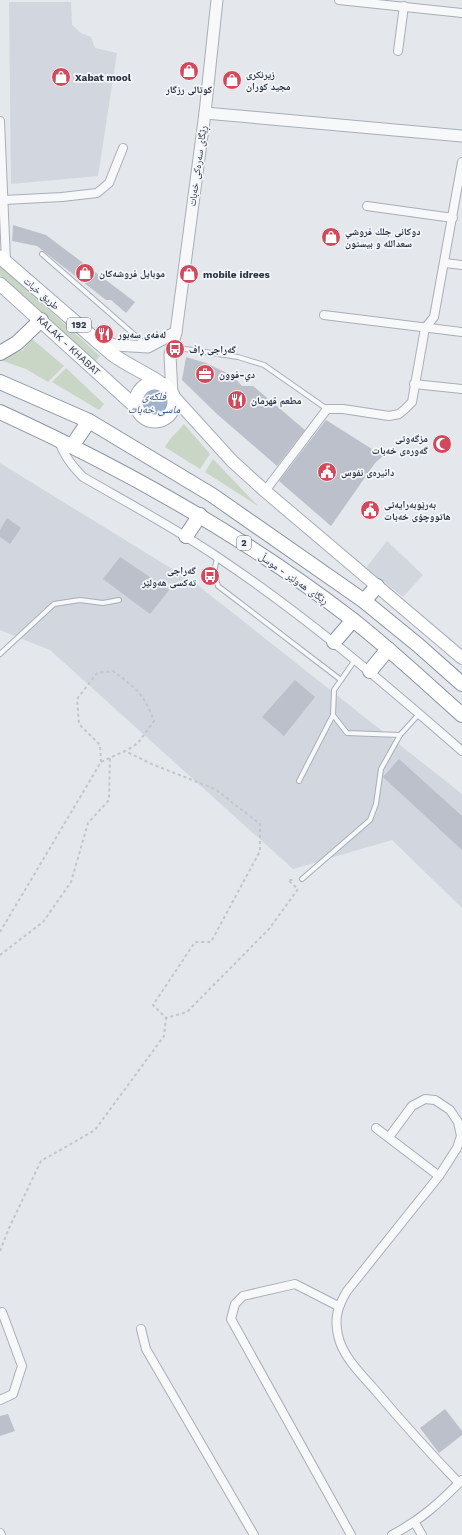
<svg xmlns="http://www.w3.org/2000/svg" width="462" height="1535" viewBox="0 0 462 1535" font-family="'Work Sans','Noto Naskh Arabic',sans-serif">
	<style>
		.built { fill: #d2d6de }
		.green { fill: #c9d6c5 }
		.water { fill: #9fb4cc }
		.building { fill: #bbc0ca }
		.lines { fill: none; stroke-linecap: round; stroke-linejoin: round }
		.service-casing { stroke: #a9aeb7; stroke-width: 6 }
		.minor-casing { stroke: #a9aeb7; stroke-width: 10 }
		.tertiary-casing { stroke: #a9aeb7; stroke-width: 13 }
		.secondary-casing { stroke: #a9aeb7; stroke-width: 14 }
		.primary-casing { stroke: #a3abb8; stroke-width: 15 }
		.trunk-casing { stroke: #8b94a3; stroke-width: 16 }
		.path { stroke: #c2c5cb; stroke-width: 2; stroke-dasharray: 3 3; stroke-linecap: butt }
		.service { stroke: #f7f8fa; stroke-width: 4 }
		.minor { stroke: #f7f8fa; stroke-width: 8 }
		.tertiary { stroke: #f7f8fa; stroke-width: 11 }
		.secondary { stroke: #fff; stroke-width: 12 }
		.primary { stroke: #fff; stroke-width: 13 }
		.trunk { stroke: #fff; stroke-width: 14 }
		.labels { text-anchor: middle; stroke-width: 3.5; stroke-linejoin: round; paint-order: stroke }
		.shield { fill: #f4f6f9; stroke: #676e7b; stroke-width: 1 }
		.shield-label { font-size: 9px; font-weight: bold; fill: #2b3445 }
		.poi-label { font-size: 10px; font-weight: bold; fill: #2b3445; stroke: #f4f6f9; text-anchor: start }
		.street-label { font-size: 10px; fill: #2b3445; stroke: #f4f6f9 }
		.water-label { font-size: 11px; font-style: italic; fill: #34527a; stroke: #f4f6f9 }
	</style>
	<rect width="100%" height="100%" fill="#e4e7ec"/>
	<!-- built -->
	<g class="built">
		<polygon points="9,2 71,2 72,25 81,33 91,37 95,48 117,53 98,176 11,184"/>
		<polygon points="0,463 195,583 462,794 462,908 392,840 293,869 50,650 0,630"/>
		<polygon points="387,541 423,575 403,597 366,568"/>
	</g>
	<!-- green -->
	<g class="green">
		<polygon points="0,266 100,356 95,362 0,275"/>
		<polygon points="32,339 64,366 48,382 26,369 0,360 23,350"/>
		<polygon points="66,368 104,404 99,410 52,382"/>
		<path d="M184 424 210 454 200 469 165 447C172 435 176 434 184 424Z"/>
		<polygon points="213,459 258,506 205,472"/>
	</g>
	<!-- water -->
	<circle class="water" cx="154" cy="402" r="14"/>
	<!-- building -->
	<g class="building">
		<polygon points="13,225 46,235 135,302 126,313 111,300 106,300 37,246 12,241"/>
		<polygon points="186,357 206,363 233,376 242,386 253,386 305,430 277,466 218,415 182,380"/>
		<polygon points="326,420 383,456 375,463 331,526 279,481"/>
		<polygon points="7,518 21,528 10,544 0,537 0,530"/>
		<polygon points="120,557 169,590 150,614 103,579"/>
		<polygon points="295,680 315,697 284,736 262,717"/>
		<polygon points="399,759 462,816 462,850 383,777"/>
		<polygon points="445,1409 462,1431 462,1435 439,1453 420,1428"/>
		<polygon points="8,1414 15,1431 0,1436 0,1416"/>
	</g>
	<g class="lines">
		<!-- service casing -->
		<g class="service-casing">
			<g id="service">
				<polyline points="42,254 145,344"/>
				<polyline points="172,347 238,357 264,365 327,409"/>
				<polyline points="217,557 214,573 218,586 341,680"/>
				<polyline points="0,654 54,604 80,600 103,603 119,600"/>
				<polyline points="355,660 334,690 333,715 347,733 400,735 419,714"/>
				<polyline points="299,781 333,715"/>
				<polyline points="302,879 370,820 376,804 381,769 400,735"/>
			</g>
		</g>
		<!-- minor casing -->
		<g class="minor-casing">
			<g id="minor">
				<polyline points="339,0 462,13"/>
				<polyline points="398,51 404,6"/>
				<polyline points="0,121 6,261"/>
				<polyline points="4,200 62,197 97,193 109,183 123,148"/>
				<polyline points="367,206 453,218"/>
				<polyline points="445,263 462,265"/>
				<polyline points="324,315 462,332"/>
				<polyline points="414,384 462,389"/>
				<path d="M58 439C64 455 71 465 83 477 128 503 173 527 216 556 303 614 383 682 462 751"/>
				<polyline points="265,491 327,409 343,409 389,416 399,414 405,409 412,402 425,328 434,317 462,162"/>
				<polyline points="376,1128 439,1176"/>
				<path d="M389 1137 412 1106 425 1099 435 1100 450 1110 458 1122 461 1136 457 1148 439 1176 347 1291C338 1306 334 1318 338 1335 342 1356 361 1374 375 1390 402 1422 430 1453 459 1483"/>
				<polyline points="338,1306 295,1284 243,1296 235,1304 231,1319 351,1535"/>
				<polyline points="141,1329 146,1349 254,1535"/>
				<polyline points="0,1400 13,1394 22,1366 2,1312"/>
				<polyline points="415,1523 422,1535"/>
				<polyline points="0,1533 1,1535"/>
				<path d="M392 1535C422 1519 438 1504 462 1480"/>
			</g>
		</g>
		<!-- tertiary casing -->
		<g class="tertiary-casing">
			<g id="tertiary">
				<polyline points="205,113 462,136"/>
				<polyline points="95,339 115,345 148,347 176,332"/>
				<polyline points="172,394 170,355 176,332 205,113 217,0"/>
			</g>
		</g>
		<!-- secondary casing -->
		<g class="secondary-casing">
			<polyline id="secondary" points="173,396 232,461 265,491 462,658"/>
		</g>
		<!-- primary casing -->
		<g class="primary-casing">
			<g id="primary">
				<path d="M0 257 112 354C128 366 147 373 163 385"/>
				<polyline points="0,284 137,408"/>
				<circle cx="155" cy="402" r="19"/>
			</g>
		</g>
		<!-- trunk casing -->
		<g class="trunk-casing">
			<g id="trunk">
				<polyline points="0,353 17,343 41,320"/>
				<polyline points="0,382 89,421 212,495 364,601 418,645 462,684"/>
				<path d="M0 412C125 469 244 536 353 620 391 650 426 683 462 715"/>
				<polyline points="72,446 89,421"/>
				<polyline points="186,536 200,515"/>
				<polyline points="364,601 377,586"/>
				<polyline points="334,642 353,620"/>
				<polyline points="370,671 388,649"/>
			</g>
		</g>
		<!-- path -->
		<g class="path">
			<path d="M101 762 100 745 79 724 77 699 97 673 113 671C136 688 144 694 154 721L138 743 126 751"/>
			<polyline points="0,932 101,762 125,751 154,765 215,789 260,824 260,851 211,942 195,942 153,1005 166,1018 187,1012 269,929 298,889 288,880 295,880"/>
			<polyline points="0,955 43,922 71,882 88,823 109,800 110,757"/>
			<polyline points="0,1251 9,1228 41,1161 95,1130 164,1036 166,1018"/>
		</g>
		<!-- service -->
		<use href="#service" class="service"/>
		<!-- minor -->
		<use href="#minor" class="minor"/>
		<!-- tertiary -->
		<use href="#tertiary" class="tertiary"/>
		<!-- secondary -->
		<use href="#secondary" class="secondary"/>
		<!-- primary -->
		<use href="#primary" class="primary"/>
		<!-- trunk -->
		<use href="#trunk" class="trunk"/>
	</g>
	<!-- icons -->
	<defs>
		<g id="shop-disc" transform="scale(1)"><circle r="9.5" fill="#d1495b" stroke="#f4f6f9"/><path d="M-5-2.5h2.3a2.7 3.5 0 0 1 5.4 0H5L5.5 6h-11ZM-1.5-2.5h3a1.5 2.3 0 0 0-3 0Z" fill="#fff"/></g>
		<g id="restaurant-disc" transform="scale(1)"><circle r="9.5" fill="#d1495b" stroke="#f4f6f9"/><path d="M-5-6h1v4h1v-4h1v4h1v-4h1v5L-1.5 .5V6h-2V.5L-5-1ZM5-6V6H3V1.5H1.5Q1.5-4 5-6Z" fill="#fff"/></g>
		<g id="bus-disc" transform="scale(1)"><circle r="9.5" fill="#d1495b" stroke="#f4f6f9"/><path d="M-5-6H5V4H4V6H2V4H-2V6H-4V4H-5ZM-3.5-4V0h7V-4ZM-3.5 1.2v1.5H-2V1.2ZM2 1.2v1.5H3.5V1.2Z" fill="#fff"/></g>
		<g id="office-disc" transform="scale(1)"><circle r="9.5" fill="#d1495b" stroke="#f4f6f9"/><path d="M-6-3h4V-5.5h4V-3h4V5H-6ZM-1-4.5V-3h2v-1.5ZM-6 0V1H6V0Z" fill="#fff"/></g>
		<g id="mosque-disc" transform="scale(1)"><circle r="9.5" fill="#d1495b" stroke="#f4f6f9"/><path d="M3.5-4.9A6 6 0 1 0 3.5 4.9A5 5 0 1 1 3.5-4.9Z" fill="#fff"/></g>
		<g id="civic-disc" transform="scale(1)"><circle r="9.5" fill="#d1495b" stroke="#f4f6f9"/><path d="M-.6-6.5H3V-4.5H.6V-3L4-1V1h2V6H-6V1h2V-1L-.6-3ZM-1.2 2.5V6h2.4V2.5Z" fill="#fff"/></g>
	</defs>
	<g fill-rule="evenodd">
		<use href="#shop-disc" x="189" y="71"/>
		<use href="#shop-disc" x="61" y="77"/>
		<use href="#shop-disc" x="232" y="80"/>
		<use href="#shop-disc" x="331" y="237"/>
		<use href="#shop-disc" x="85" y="273"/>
		<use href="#shop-disc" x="189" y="274"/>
		<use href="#restaurant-disc" x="104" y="334"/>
		<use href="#bus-disc" x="175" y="349"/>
		<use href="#office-disc" x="205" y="374"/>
		<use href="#restaurant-disc" x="237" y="400"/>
		<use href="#mosque-disc" x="442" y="444"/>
		<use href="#civic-disc" x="327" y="472"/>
		<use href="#civic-disc" x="370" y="510"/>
		<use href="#bus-disc" x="210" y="576"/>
	</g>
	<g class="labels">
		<!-- shield labels -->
		<g class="shield">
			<rect x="67" y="318" width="24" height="14" rx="3"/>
			<rect x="237" y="536" width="14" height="14" rx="3"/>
		</g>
		<g class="shield-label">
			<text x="79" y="328">192</text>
			<text x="244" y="546">2</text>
		</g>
		<!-- poi labels -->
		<g class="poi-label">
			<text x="246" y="78">زيرنكرى<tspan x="246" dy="12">مجيد كوران</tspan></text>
			<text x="75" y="81">Xabat mool</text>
			<text x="189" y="93" text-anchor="middle">كوتالى رزگار</text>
			<text x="345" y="235">دوكانى جلك فروشي<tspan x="345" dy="12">سعدالله و بيستون</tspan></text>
			<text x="99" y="277">موبایل فروشەکان</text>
			<text x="203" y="278">mobile idrees</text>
			<text x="118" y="338">لەفەی سەبور</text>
			<text x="189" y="353">گەراجی ڕاف</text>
			<text x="219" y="378">دي-فوون</text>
			<text x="251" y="404">مطعم قهرمان</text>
			<text x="428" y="442" text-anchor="end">مزگەوتى<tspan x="428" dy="12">گەورەى خەبات</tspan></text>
			<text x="341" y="476">دائیرەی نفوس</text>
			<text x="384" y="508">به‌رێوبه‌رایه‌تی<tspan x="384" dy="12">هاتووچۆی خه‌بات</tspan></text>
			<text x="196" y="574" text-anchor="end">گەراجی<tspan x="196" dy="12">تەکسی هەولێر</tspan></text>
		</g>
		<!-- street labels -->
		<g class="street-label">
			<text transform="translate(197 166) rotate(-82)" y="4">ڕێگای سەرەکی خەبات</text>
			<text transform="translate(42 293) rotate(41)" y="4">طريق خبات</text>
			<text transform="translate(69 345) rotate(43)" y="4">KALAK - KHABAT</text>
			<text transform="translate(294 578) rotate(35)" y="4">ڕێگای هەولێر - موسڵ</text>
		</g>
		<!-- water labels -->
		<g class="water-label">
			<text x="154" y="400">فلکەی<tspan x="154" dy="13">ماسی خەبات</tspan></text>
		</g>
	</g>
</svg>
